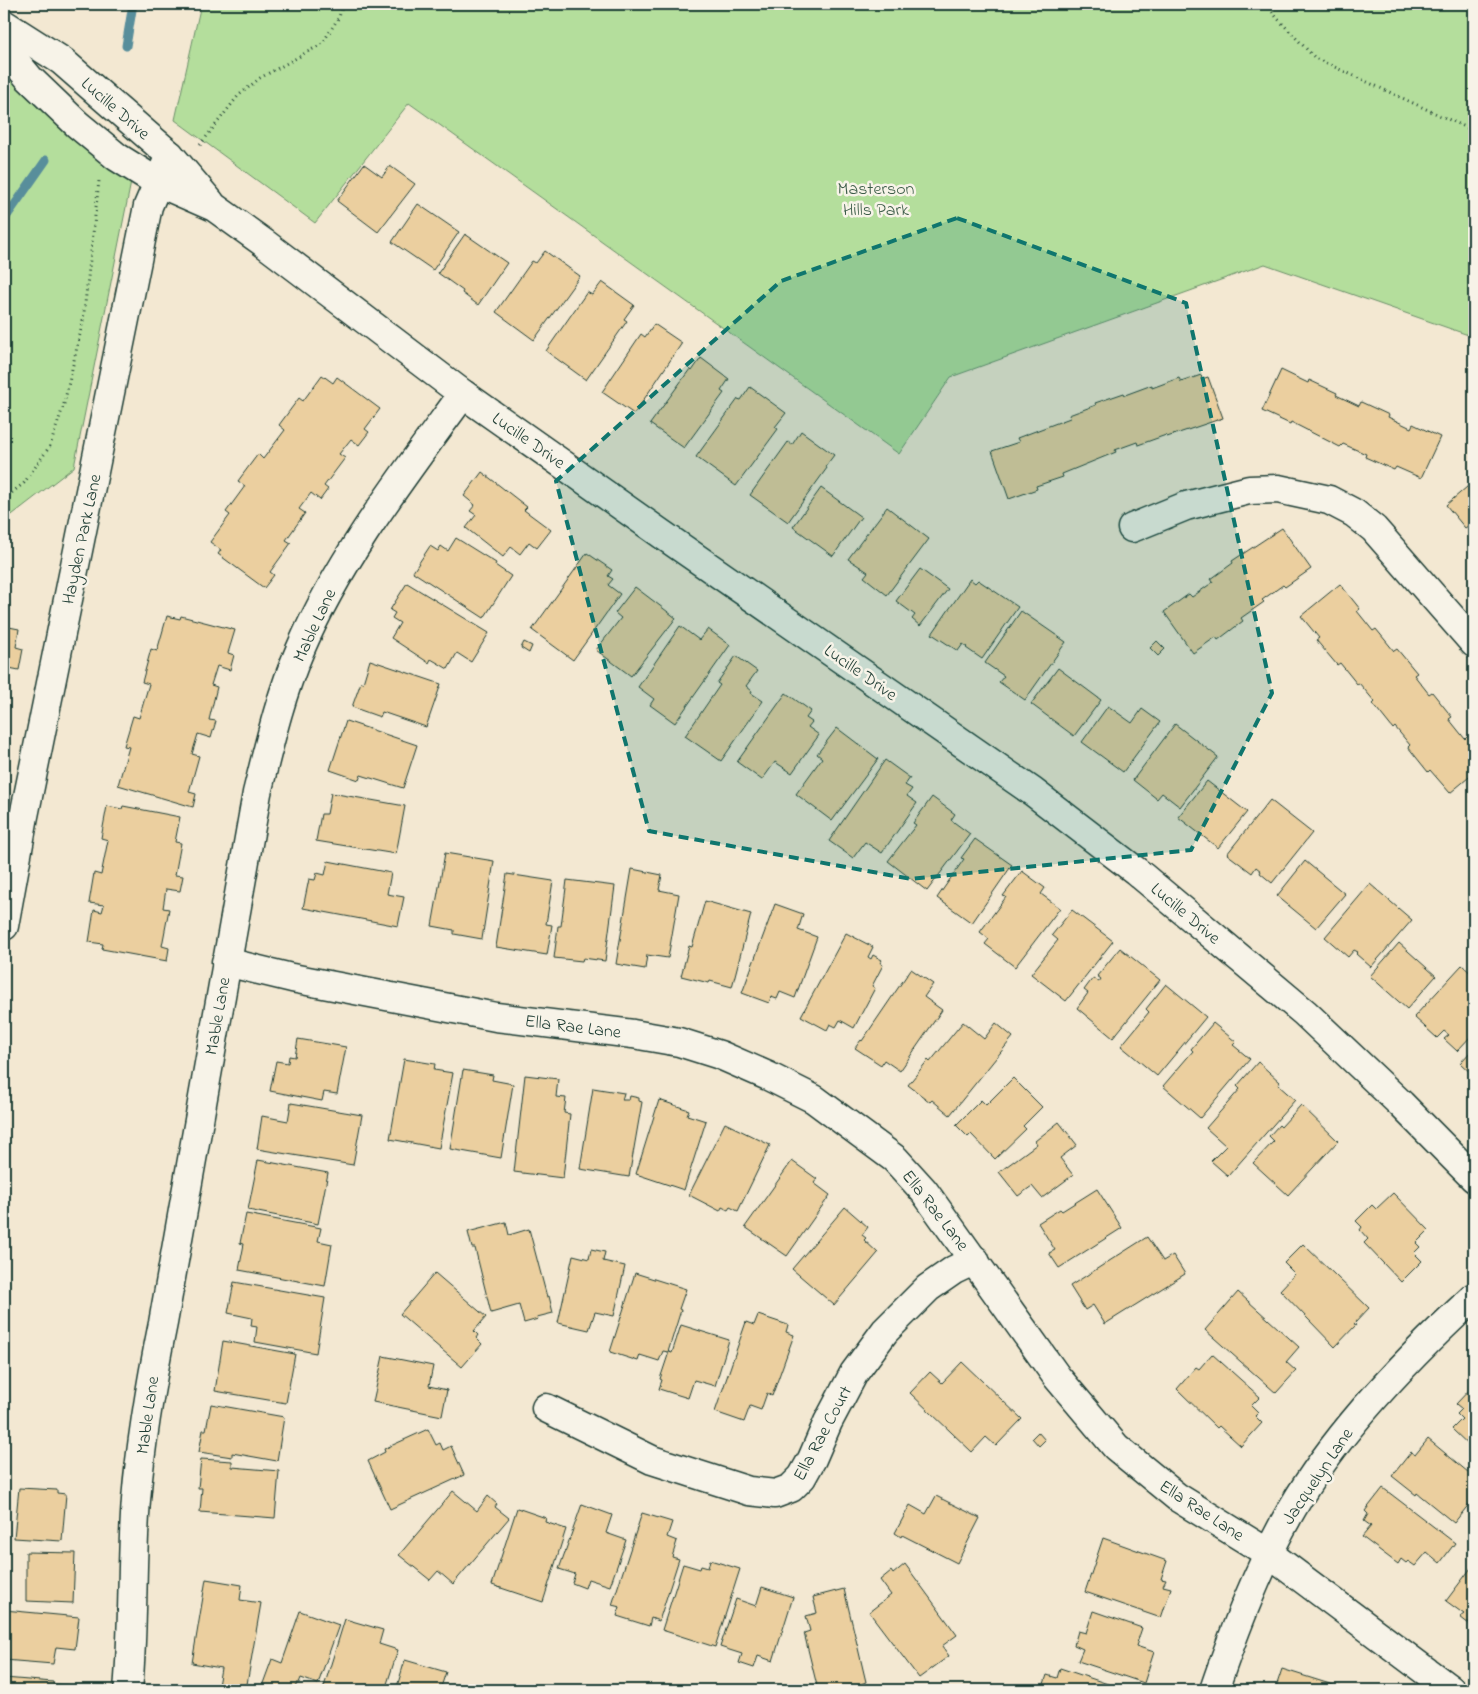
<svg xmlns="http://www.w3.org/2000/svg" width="1478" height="1694" viewBox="0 0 1478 1694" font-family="'Indie Flower',sans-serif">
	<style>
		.green { fill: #b4de9c; stroke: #6a8e68 }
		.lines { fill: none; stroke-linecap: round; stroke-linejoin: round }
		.stream { stroke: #598e9b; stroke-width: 9 }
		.building { fill: #ebcf9f; stroke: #1f3d34 }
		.minor-casing { stroke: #1f3d34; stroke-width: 31 }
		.path { stroke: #1f3d34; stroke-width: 3; stroke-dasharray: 1 4; stroke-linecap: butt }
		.minor { stroke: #f7f3e8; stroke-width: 28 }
		.marked { fill: #0f766e; fill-opacity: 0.2; stroke: #0f766e; stroke-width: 4; stroke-dasharray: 10 6; stroke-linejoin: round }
		.labels { text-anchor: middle; stroke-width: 5; stroke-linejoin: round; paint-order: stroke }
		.street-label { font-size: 18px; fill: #1f3d34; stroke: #f7f3e8 }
		.park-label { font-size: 18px; fill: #3d5d49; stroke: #f7f3e8 }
	</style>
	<rect width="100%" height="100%" fill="#f3e8d2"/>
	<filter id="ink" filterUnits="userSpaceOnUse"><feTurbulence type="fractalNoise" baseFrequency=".02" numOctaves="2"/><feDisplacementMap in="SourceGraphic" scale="10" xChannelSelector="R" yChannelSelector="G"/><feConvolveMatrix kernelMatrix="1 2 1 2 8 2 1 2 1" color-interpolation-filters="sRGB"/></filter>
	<g filter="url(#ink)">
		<!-- green -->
		<g class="green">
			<polygon points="201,4 1474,4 1474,337 1265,264 951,377 899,454 409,103 315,223 175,120"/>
			<polygon points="4,72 131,182 74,467 4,521"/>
		</g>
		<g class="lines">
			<!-- stream -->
			<g class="stream">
				<polyline points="126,46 133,4"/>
				<polyline points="4,220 46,160"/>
			</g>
		</g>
		<!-- building -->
		<g class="building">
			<polygon points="364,164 382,177 390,166 415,184 378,232 337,201"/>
			<polygon points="418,204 459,232 433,270 392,242"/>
			<polygon points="465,234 507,263 478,305 462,293 463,291 438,273"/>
			<polygon points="545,251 580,276 534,340 496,312 532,261 536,263"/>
			<polygon points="602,282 634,305 624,319 627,321 586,380 546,351 587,292 592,295"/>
			<polygon points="654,324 682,343 634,414 602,392 641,334 645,337"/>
			<polygon points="701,358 729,379 721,391 724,393 684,448 650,424 690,369 692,371"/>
			<polygon points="1281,370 1308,383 1309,380 1337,393 1336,395 1359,406 1361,402 1389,415 1388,417 1411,428 1413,424 1440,437 1421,478 1396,467 1394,470 1365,457 1366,454 1343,444 1340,447 1291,422 1290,424 1262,411"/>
			<polygon points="322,375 333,383 337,377 380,409 365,429 369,432 359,445 351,439 339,454 345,458 324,486 328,489 320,500 311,493 299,509 305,513 286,540 291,543 270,572 274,575 264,588 218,554 221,550 210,542 230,515 226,512 245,486 238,481 258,454 263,459 285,430 279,425 299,398 303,401"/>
			<polygon points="1201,375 1202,379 1208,377 1223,418 1167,437 1166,435 1138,445 1137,442 1115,450 1116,452 1062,474 1063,477 1036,486 1037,489 1009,499 992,451 1019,442 1017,438 1070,418 1069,415 1096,405 1095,403 1124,393 1125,395 1152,385 1152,388 1179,378 1181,382"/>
			<polygon points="750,387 786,413 775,427 778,429 736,486 696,457 738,399 741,400"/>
			<polygon points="801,431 834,455 825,467 827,468 788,522 750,495 788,442 792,445"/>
			<polygon points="482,472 527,507 524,510 551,530 537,548 529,542 520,554 511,547 503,557 466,528 476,515 470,511 475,505 464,496"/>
			<polygon points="1474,481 1474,533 1468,526 1465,528 1446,505"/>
			<polygon points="821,488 861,517 833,556 793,527"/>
			<polygon points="887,507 929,539 887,595 864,577 868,572 848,559"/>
			<polygon points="1282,528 1311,569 1285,587 1283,585 1262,600 1264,602 1241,618 1243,621 1218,640 1216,637 1193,653 1164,612 1189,594 1192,597 1213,582 1211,579 1233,563 1232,561"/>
			<polygon points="456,538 496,563 495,565 511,576 484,618 413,572 430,546 438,551 441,546 448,551"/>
			<polygon points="587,553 612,570 608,576 613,579 608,585 620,594 573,660 532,630"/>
			<polygon points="920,569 948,589 920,626 912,619 915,615 896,601"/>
			<polygon points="970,579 975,583 978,580 1018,607 982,659 966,648 967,647 963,644 958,651 932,634"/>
			<polygon points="407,583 489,633 471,662 457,653 448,669 431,659 429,663 391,638 400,623 392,618 395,613 390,610"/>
			<polygon points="1340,584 1360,609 1357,611 1373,631 1376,629 1394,651 1397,649 1417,673 1414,675 1429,694 1432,692 1452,717 1449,719 1465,739 1468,736 1474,744 1474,773 1450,793 1430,770 1428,772 1408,747 1410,745 1395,727 1393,729 1373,704 1375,702 1359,683 1357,684 1340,663 1337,665 1316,640 1319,638 1301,616"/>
			<polygon points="635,587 676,618 631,676 596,650 621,618 615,613"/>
			<polygon points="1021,611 1066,642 1025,700 999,682 1004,676 985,663"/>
			<polygon points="167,616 180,619 181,616 235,630 228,653 234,655 230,670 217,666 211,685 217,687 209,720 216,721 211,738 198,734 192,754 199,756 189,792 196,794 193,807 118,785 129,747 124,746 133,716 139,718 149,684 142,682 151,649 157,651"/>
			<polygon points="4,626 19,629 16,647 23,649 19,670 9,668 5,689"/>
			<polygon points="680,626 699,640 708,629 730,645 675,723 650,705 654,699 638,687"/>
			<polygon points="1157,641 1165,649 1158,656 1150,648"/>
			<polygon points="524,642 532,646 529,653 521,648"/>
			<polygon points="736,656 757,671 746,686 752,691 751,693 763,701 721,761 685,736 720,685 717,683"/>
			<polygon points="370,660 441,684 426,727 382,712 380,717 352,707 361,682 363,683"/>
			<polygon points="1058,668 1101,700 1074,736 1031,704"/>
			<polygon points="786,693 811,711 806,718 812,722 808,727 819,735 792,773 775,762 762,780 737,762"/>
			<polygon points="1108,706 1132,723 1142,709 1160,722 1123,772 1082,742"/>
			<polygon points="346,721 417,745 403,788 361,775 359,780 330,770"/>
			<polygon points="1175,724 1218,757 1180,807 1162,793 1157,799 1133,780"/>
			<polygon points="837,728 878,759 832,821 796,794 822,758 817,754"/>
			<polygon points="885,760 910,778 905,785 912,789 907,796 917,803 882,853 865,842 853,858 829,841"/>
			<polygon points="1207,781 1247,812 1218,848 1178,817"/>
			<polygon points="331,793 405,806 396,854 316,841 321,814 327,814"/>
			<polygon points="932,797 955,814 951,820 970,834 927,891 888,861 916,825 913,823"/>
			<polygon points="1270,800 1312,833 1272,883 1260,873 1261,871 1256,867 1252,873 1227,854"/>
			<polygon points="107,806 122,809 123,806 180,817 175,842 181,843 175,875 183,876 180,891 166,889 163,908 169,909 162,946 169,948 167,961 102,949 103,944 89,942 94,910 102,912 104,905 89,903 94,873 101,875 108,840 101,838"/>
			<polygon points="975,839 1012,865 972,923 937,898 964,859 961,858"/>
			<polygon points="445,853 494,861 482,939 454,934 454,930 432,926"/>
			<polygon points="328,861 391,873 387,894 404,897 398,926 303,908 309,879 315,880 317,873 325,875"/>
			<polygon points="1305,861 1345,894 1316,928 1277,896"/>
			<polygon points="632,869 662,875 659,890 679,894 668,958 647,955 645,969 616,964"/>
			<polygon points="1022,871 1045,888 1041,894 1060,908 1015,967 985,944 989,939 980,932 1006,897 1003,896"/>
			<polygon points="507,874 553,881 546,924 552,925 547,955 496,947"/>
			<polygon points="567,880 615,886 605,961 583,958 582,961 554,958 558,926 561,926"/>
			<polygon points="1370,884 1412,920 1371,967 1356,954 1358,952 1354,950 1348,957 1325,937"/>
			<polygon points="705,901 751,914 732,987 710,981 709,983 681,976 689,946 692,947"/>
			<polygon points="775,904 803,914 798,930 817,937 795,998 780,992 777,999 771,997 769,1003 742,993"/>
			<polygon points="1072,910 1113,941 1066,1001 1031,974 1058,940 1052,935"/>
			<polygon points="846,933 873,947 868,957 871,959 873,955 882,960 880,963 883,965 872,986 875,988 854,1028 840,1020 836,1027 830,1024 827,1030 801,1016"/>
			<polygon points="1399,943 1436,976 1407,1009 1370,976"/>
			<polygon points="1120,948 1160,980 1113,1038 1077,1008 1088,993 1084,990 1093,978 1099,982 1101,979 1097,976"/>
			<polygon points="1462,965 1474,976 1474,1033 1457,1051 1444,1039 1449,1035 1444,1031 1437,1038 1414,1017"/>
			<polygon points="911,969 933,984 924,997 942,1010 900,1071 884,1060 881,1065 855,1048 861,1040 862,1041"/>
			<polygon points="1166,984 1206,1017 1157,1076 1121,1046 1149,1012 1146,1009"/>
			<polygon points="963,1022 984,1039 996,1023 1013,1037 950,1115 932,1100 930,1102 908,1085 928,1060 930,1062"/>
			<polygon points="1213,1023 1236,1042 1233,1045 1250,1059 1200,1118 1163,1086 1193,1051 1191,1049"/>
			<polygon points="298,1039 346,1047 337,1094 324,1092 322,1101 270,1091 276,1061 288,1063 289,1056 295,1057"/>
			<polygon points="1474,1048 1474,1076 1460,1063"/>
			<polygon points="404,1059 435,1064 434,1070 453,1073 439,1148 390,1139"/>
			<polygon points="1258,1062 1280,1082 1278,1085 1295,1100 1228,1176 1211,1161 1226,1146 1206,1128 1240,1089 1237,1086"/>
			<polygon points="463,1070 493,1075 492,1080 513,1084 501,1158 450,1149"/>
			<polygon points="525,1075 558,1079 556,1097 566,1098 564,1113 570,1114 563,1178 514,1172"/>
			<polygon points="1013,1078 1042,1107 1023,1126 1026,1129 995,1159 971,1134 968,1137 956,1125 981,1100 986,1105"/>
			<polygon points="593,1088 624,1093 622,1100 629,1100 630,1096 639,1098 639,1101 642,1102 629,1177 580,1169"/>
			<polygon points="659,1100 689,1110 687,1115 706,1121 684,1190 636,1174"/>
			<polygon points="291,1103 362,1115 353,1165 257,1149 262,1116 288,1121"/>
			<polygon points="1301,1105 1338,1141 1288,1195 1253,1163 1274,1141 1269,1136 1279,1125 1281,1127"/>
			<polygon points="1059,1122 1077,1145 1060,1158 1073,1175 1042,1198 1032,1186 1018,1196 999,1172 1037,1144 1035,1141"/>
			<polygon points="725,1123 770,1145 738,1211 730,1207 728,1210 722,1207 720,1211 689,1195"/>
			<polygon points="258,1160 328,1173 318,1224 248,1210"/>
			<polygon points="792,1161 817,1179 814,1183 830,1195 787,1256 745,1227"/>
			<polygon points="1097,1189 1122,1228 1059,1268 1049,1253 1055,1250 1038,1223 1060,1209 1062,1211"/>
			<polygon points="1393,1193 1429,1230 1416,1243 1420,1247 1414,1253 1422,1261 1401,1282 1364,1243 1368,1239 1360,1230 1362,1227 1356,1221 1372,1205 1376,1209"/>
			<polygon points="845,1207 868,1227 862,1235 866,1238 864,1240 878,1253 834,1305 792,1269"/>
			<polygon points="246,1214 321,1228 318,1241 332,1244 325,1286 239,1270 244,1244 240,1243"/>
			<polygon points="506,1222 509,1235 529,1229 547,1297 549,1296 553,1313 537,1317 538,1319 524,1323 519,1305 491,1313 475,1248 472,1248 468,1232"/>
			<polygon points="1147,1237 1163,1261 1173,1255 1185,1274 1105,1324 1093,1305 1085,1310 1070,1286"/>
			<polygon points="1303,1244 1369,1308 1354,1324 1356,1325 1335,1347 1280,1290 1295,1274 1284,1263"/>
			<polygon points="591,1249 605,1252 603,1261 625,1266 614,1316 595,1312 589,1330 558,1323 573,1255 589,1259"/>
			<polygon points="435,1273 486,1317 474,1331 478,1335 476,1338 482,1344 462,1367 400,1314"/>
			<polygon points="635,1273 686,1289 679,1309 681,1310 668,1352 663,1351 659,1361 640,1355 638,1361 610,1352"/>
			<polygon points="234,1282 325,1298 316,1353 255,1342 257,1327 251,1326 252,1318 228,1313"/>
			<polygon points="1238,1292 1299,1347 1286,1362 1296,1371 1276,1393 1205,1330"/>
			<polygon points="758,1315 788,1325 786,1332 794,1335 772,1396 767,1393 761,1410 750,1406 744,1422 715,1412 746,1322 754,1325"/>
			<polygon points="681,1325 729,1340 715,1386 694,1380 688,1398 659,1389 662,1380 660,1379 669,1352 672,1353"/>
			<polygon points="223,1341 295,1354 286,1403 215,1391"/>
			<polygon points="1212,1354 1260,1397 1251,1406 1258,1413 1255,1416 1262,1423 1241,1446 1219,1426 1217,1428 1177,1389 1196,1367 1199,1369"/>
			<polygon points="383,1356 433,1366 429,1386 447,1390 442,1416 373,1402"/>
			<polygon points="962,1362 1022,1419 996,1446 986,1437 972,1452 910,1393 930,1372 942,1383"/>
			<polygon points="1474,1385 1474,1450 1452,1429 1462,1419 1457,1414 1462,1409 1456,1404"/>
			<polygon points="211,1404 284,1417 277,1461 232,1453 232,1457 199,1452 203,1430 206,1430"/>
			<polygon points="428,1429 436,1445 440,1443 443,1450 451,1446 464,1475 390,1509 368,1461 385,1452 384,1449"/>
			<polygon points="1038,1432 1045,1440 1039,1446 1032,1438"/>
			<polygon points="1428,1439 1474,1477 1474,1498 1454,1523 1417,1493 1416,1495 1392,1476 1411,1452 1415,1455"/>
			<polygon points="201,1459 232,1461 232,1467 279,1471 275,1518 200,1512 202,1488 198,1488"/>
			<polygon points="19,1488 57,1490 57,1493 66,1494 62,1541 14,1538"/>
			<polygon points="1383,1488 1455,1543 1440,1563 1427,1552 1415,1566 1408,1561 1406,1563 1401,1559 1398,1564 1362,1537 1371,1526 1364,1521 1368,1514 1365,1511"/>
			<polygon points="453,1491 477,1511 488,1496 497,1504 495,1507 509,1518 453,1584 438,1571 430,1580 399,1555"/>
			<polygon points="936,1496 980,1518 957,1563 902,1535 901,1537 895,1533 910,1505 926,1514"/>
			<polygon points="582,1504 612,1515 606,1533 626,1540 610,1586 588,1579 585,1588 572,1583 575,1574 559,1569"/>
			<polygon points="517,1508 546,1518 545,1522 566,1529 543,1602 492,1585"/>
			<polygon points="642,1513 672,1522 667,1537 677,1541 672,1557 679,1559 659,1621 651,1618 649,1626 617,1616 620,1607 612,1605"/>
			<polygon points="1103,1538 1167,1561 1161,1579 1166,1580 1163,1586 1171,1588 1161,1618 1085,1592"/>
			<polygon points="26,1552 75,1553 73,1603 26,1601"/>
			<polygon points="710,1560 740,1569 715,1647 662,1630 683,1564 700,1569 701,1566 708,1568"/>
			<polygon points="905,1564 957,1635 942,1646 949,1656 919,1678 869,1612 891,1595 880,1580 891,1571 893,1574"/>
			<polygon points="1474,1564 1474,1628 1460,1617 1464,1614 1446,1601"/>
			<polygon points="206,1579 242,1585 240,1600 261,1603 246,1690 218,1686 221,1668 192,1663"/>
			<polygon points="762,1587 793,1597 773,1661 758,1656 754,1668 739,1663 742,1654 720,1647 736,1599 756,1606"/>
			<polygon points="844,1589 866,1682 861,1684 863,1690 818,1690 804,1633 810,1631 806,1616 817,1613 813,1597"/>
			<polygon points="4,1610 79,1617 75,1649 56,1647 53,1664 4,1660"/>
			<polygon points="300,1611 339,1625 318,1684 301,1678 299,1683 297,1683 294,1690 261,1689 272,1659 282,1663"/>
			<polygon points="1093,1611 1142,1628 1136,1646 1154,1652 1144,1683 1078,1661 1083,1649 1074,1645 1078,1631 1086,1633"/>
			<polygon points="345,1619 383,1630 379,1644 398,1650 385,1690 323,1690"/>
			<polygon points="405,1660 446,1672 440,1690 396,1690"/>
			<polygon points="1060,1668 1120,1688 1119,1690 1042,1690 1047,1675 1057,1678"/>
			<polygon points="1282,1669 1349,1690 1275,1690"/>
			<polygon points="4,1678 53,1682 53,1684 68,1685 67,1690 4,1690"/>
		</g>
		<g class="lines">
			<!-- minor casing -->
			<g class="minor-casing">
				<g id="minor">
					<polyline points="4,24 62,61 102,96 170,155 210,202"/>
					<polyline points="4,48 29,78 77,124 117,157 157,182 214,207 264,243 463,394 663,535 1033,792 1136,871 1305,1013 1401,1104 1474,1178"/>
					<polyline points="1132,528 1186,506 1249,490 1278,489 1329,500 1354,513 1374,529 1474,643"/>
					<polyline points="4,926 24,816 148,206 170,155"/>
					<polyline points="226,962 292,978 496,1017 633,1034 679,1042 720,1055 768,1076 814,1099 895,1159 924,1191 1057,1377 1116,1447 1177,1497 1268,1553 1451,1690"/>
					<polyline points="546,1408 652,1460 749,1491 775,1494 791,1488 802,1477 812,1459 828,1422 854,1373 885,1331 928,1288 954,1270 975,1260"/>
					<path d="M128 1690C134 1627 131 1563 136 1500 141 1440 151 1382 163 1323L257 793C269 745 280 696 300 650 340 557 404 475 463 394"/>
					<path d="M1214 1690C1235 1629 1259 1566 1292 1509 1335 1434 1410 1356 1474 1297"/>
				</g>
			</g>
			<!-- path -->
			<g class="path">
				<polyline points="1266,4 1278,19 1315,58 1474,131"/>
				<polyline points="200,145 238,96 260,78 322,44 339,17 343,4"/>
				<polyline points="4,499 24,483 50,446 64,404 83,321 99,181"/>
			</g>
			<!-- minor -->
			<use href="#minor" class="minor"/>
		</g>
	</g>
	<!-- marked area -->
	<path class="marked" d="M957 218 1186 303 1272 693 1191 850 911 879 649 831 556 481 781 281Z"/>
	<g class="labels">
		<!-- street labels -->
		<g class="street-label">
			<text transform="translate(116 108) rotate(41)" y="6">Lucille Drive</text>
			<text transform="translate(529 440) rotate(35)" y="6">Lucille Drive</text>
			<text transform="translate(81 539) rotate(-78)" y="6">Hayden Park Lane</text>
			<text transform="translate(314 625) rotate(-65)" y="6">Mable Lane</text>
			<text transform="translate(861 672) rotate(35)" y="6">Lucille Drive</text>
			<text transform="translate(1186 913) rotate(40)" y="6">Lucille Drive</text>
			<text transform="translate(217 1016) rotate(-80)" y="6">Mable Lane</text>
			<text transform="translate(573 1026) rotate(7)" y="6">Ella Rae Lane</text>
			<text transform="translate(936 1210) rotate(52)" y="6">Ella Rae Lane</text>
			<text transform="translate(147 1415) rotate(-82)" y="6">Mable Lane</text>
			<text transform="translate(822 1433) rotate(-62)" y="6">Ella Rae Court</text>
			<text transform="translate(1317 1476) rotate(-56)" y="6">Jacquelyn Lane</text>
			<text transform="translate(1202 1510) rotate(33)" y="6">Ella Rae Lane</text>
		</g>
		<!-- park labels -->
		<g class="park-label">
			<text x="876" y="194">Masterson<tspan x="876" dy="21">Hills Park</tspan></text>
		</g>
	</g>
	<!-- margin -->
	<rect width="1478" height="1694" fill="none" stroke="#f7f3e8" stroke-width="20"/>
	<rect x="10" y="10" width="1458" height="1674" fill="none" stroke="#1f3d34" stroke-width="2" filter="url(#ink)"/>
</svg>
